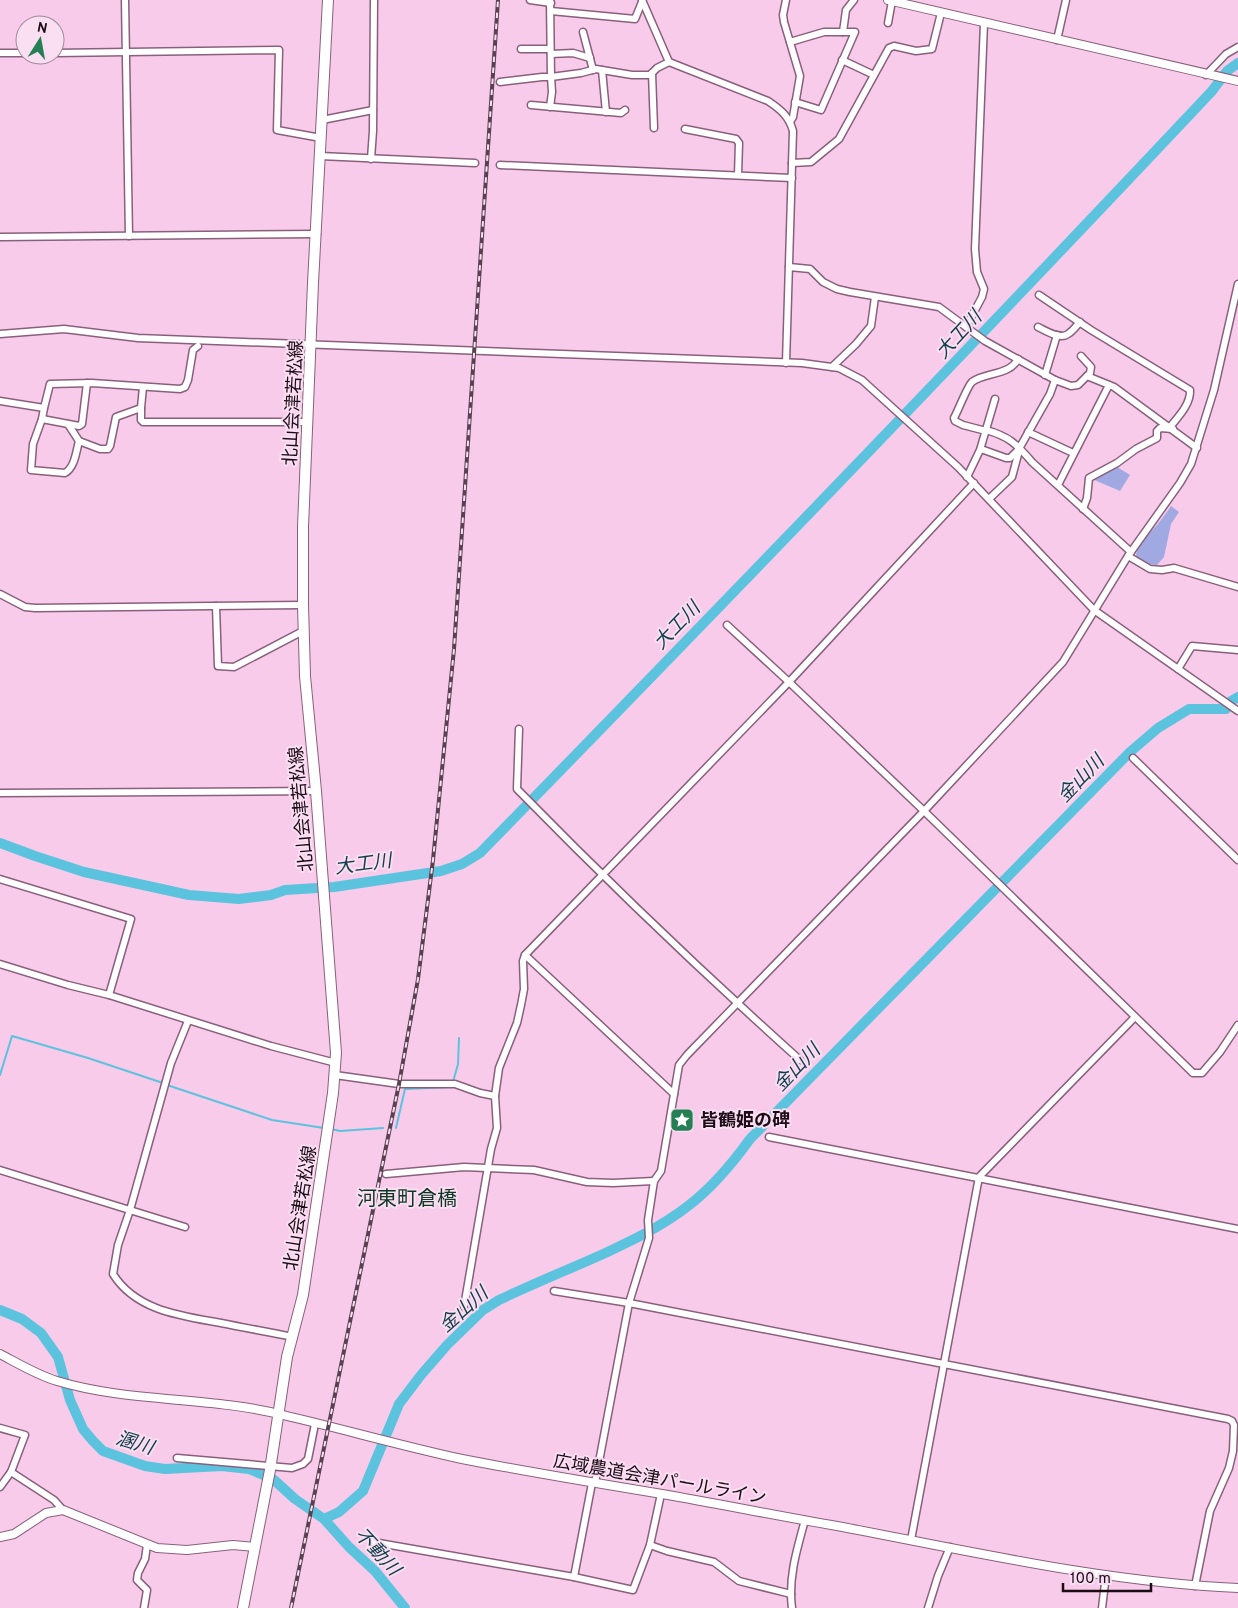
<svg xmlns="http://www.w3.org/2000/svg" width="1238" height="1608" viewBox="0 0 1238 1608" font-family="Overpass,'Noto Sans JP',sans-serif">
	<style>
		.green { fill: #a1a9e3 }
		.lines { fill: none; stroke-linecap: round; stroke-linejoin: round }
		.stream { stroke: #5cc3df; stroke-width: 2 }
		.river { stroke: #5cc3df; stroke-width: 10 }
		.minor-casing { stroke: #88607c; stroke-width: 9 }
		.tertiary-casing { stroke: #88607c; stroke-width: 10 }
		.primary-casing { stroke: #88607c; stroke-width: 12 }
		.minor { stroke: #fff; stroke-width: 6 }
		.tertiary { stroke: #fff; stroke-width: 8 }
		.primary { stroke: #fff; stroke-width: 10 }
		.rail-casing { stroke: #584151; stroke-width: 4 }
		.rail { stroke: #fadef1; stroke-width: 2; stroke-dasharray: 5.5; stroke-linecap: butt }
		.labels { text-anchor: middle; stroke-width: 4; stroke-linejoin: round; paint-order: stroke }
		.street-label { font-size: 18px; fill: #1b0c17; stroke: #fadef1 }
		.poi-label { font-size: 18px; font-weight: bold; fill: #1b0c17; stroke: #fadef1; text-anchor: start }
		.water-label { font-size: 19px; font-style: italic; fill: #0f3e4a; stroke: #fadef1 }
		.quarter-label { font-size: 20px; fill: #0d3723; stroke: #fadef1 }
	</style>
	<rect width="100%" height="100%" fill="#f8cbea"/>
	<!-- green -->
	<g class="green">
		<polygon points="1114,465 1130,475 1120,491 1092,479"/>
		<path d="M1171 506 1179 512 1171 524 1164 557 1157 565 1148 564 1136 558C1136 544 1148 534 1157 525 1162 519 1167 512 1171 506Z"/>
	</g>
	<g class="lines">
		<!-- stream -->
		<g class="stream">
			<polyline points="0,1075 12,1036 88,1058 163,1083"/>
			<polyline points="453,1082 458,1064 459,1038"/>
			<polyline points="167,1085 272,1120 324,1128"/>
			<polyline points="396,1128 405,1089 452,1087"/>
			<polyline points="331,1129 340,1131 383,1128"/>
		</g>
		<!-- river -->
		<g class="river">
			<path d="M0 843 35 856 84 872 189 895 239 899 271 895 285 890 334 887 441 871 462 864 480 853C726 601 970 348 1212 91L1227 71 1238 63"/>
			<polyline points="0,1310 22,1319 41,1333 58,1357 70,1400 83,1429 93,1441 103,1451 145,1466 165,1469 222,1466 249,1469 273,1479 295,1499 324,1519 349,1547 375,1571 405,1608"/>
			<path d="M324 1519 339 1512 363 1491 399 1404 421 1375 447 1345 483 1310 499 1300C533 1284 567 1270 601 1255 631 1241 661 1227 688 1206 713 1187 732 1164 750 1139L1130 752 1158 728 1189 709H1226L1231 701 1238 697"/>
		</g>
		<!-- minor casing -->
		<g class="minor-casing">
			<g id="minor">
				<polyline points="125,0 129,236"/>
				<polyline points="530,0 551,3"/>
				<path d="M550 0 551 77 581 73 596 69 632 75H650L657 68 669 62 768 101C780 109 789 116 793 131L786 363"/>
				<polyline points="642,0 669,62"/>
				<polyline points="786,0 783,15 784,22 800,76 793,117 790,122"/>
				<polyline points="551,11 635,19 642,2"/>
				<polyline points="888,23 892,1"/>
				<polyline points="583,32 593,70"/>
				<polyline points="843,32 846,10 854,0"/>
				<polyline points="1057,40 1066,0"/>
				<polyline points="790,42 824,32 855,32 821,110 795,102"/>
				<polyline points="521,49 550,49"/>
				<polyline points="0,53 25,53"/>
				<polyline points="55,53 279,50 277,130 321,138"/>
				<polyline points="551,54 573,53 590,58"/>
				<polyline points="842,60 874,75"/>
				<polyline points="602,70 606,112"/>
				<polyline points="652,73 654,128"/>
				<polyline points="1206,75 1226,54 1238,47"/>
				<polyline points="500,82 542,77 551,77 552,92 550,107"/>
				<polyline points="531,105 621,113 625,110"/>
				<polyline points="322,120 373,110"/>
				<polyline points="685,129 736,139 739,143 738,175"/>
				<polyline points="320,156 475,163"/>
				<polyline points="371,159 373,131 374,0"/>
				<polyline points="792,163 811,162 839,139 889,48 894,46 916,51 932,49 941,13"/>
				<polyline points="500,165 792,178"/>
				<polyline points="0,237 317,234"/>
				<polyline points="789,267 810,269 823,282 837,289 850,292 939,307 985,341 1055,380 1071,386 1078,385 1090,373 1091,367 1081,356"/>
				<path d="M1039 295 1091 330 1190 390C1191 404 1178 417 1170 427"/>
				<polyline points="966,327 982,297 984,289 977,272 975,249 984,23"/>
				<path d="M1038 327C1046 331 1060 340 1068 334 1073 331 1076 326 1080 322"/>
				<polyline points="0,334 64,329 138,338 802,363 839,368 862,380 958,467 1094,610 1238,711"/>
				<polyline points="832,367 856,344 871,326 875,297"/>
				<polyline points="1045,375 1057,335"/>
				<polyline points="1087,376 1114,387 1197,448"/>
				<polyline points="143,387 141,408 141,420 143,422 308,422"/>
				<polyline points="0,401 44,408"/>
				<path d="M141 408 116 417 110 446 108 449H100L79 441C76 452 75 467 65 473L31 470 33 444 42 419 44 408 50 384 92 383 180 389 185 387 188 380 193 350 198 346"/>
				<polyline points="42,419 79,426 82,424 87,383"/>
				<polyline points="68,424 79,441"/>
				<path d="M986 430C1011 437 1017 445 1033 463L1131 552"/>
				<path d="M986 431 963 425 955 421 954 418C958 411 967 387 972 382 985 372 1009 376 1018 359"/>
				<polyline points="1028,432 1073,453"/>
				<polyline points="981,449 1006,458 1010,458 1019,449"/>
				<polyline points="967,477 980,450 995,399"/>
				<polyline points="1058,485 1109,385"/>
				<polyline points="989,499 1012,477 1020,447 1050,394 1055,380"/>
				<polyline points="1083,509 1087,498 1089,478 1117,463 1136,449 1157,438 1157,431 1160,428 1173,429"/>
				<polyline points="1128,556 1150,569 1162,570 1174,568 1238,587"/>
				<polyline points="0,594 25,607 35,608 303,605"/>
				<polyline points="216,606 218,666 234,667 303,631"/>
				<polyline points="727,625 789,682 924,811 1193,1073 1202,1073 1220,1052 1238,1025"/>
				<polyline points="1178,669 1192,646 1238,650"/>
				<path d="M519 729 517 789C608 882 703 973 800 1060"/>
				<polyline points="1133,758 1238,860"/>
				<polyline points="0,793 316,791"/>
				<polyline points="0,879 131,919 109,995"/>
				<polyline points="525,955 674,1094"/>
				<polyline points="0,964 68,985 109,995 271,1046 336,1063"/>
				<path d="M188 1021 171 1063 130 1210 118 1245 113 1274C136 1311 182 1316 221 1323 245 1328 269 1332 293 1337"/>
				<polyline points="335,1075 399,1084 455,1084 480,1093 495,1096 497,1128 491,1149 464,1307"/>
				<polyline points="495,1096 499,1068 517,1023 521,1005 524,989 523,961 525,955 789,682 974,483"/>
				<polyline points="769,1137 1238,1229"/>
				<polyline points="0,1170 185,1227"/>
				<polyline points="386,1174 464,1167 534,1170 587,1182 613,1183 654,1181"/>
				<polyline points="554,1291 629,1303 1228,1419 1232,1421 1234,1425 1233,1451 1229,1468 1210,1511 1195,1586"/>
				<polyline points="0,1428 25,1435 11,1472 0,1487"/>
				<polyline points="177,1458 292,1468 303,1464 308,1459 315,1424"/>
				<polyline points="11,1472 54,1500 63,1510"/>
				<polyline points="595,1483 629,1303 649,1238 648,1220 654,1181 661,1171 679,1065 687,1055 924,811 1063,662 1128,556 1180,483 1191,464 1214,390 1238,284"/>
				<polyline points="911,1540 979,1177 1135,1017"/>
				<polyline points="373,1542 574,1577 633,1590 650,1545 661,1494"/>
				<polyline points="650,1545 667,1551 714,1562 739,1581 791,1594"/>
				<polyline points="574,1577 592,1483"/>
				<polyline points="144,1608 147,1590 137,1580 138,1573 145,1559 147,1545"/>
				<path d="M792 1608C788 1578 797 1549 805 1520"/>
				<polyline points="928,1608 938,1576 950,1547"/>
				<polyline points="1102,1608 1106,1575"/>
			</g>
		</g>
		<!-- tertiary casing -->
		<g class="tertiary-casing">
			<g id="tertiary">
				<polyline points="888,0 1238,81"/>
				<path d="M0 1354C19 1364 37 1375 57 1381 130 1403 209 1396 283 1415 343 1429 402 1446 462 1459 528 1472 595 1483 662 1494 720 1504 778 1516 837 1526 970 1551 1103 1582 1238 1588"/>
				<polyline points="0,1537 14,1534 46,1513 63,1510 157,1548 187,1550 233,1545 255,1547"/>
			</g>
		</g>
		<!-- primary casing -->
		<g class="primary-casing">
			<polyline id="primary" points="243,1608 270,1470 287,1357 303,1295 333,1093 336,1053 316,791 305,676 303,605 303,527 313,283 328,0"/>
		</g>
		<!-- minor -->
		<use href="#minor" class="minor"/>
		<!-- tertiary -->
		<use href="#tertiary" class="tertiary"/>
		<!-- primary -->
		<use href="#primary" class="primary"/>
		<!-- rail casing -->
		<g class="rail-casing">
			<polyline id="rail" points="291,1608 399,1084 418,979 433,860 454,649 498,0"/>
		</g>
		<!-- rail -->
		<use href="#rail" class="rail"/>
	</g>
	<!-- icons -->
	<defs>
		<g id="sight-square" transform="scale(1.25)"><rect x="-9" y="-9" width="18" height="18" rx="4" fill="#257f54" stroke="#fadef1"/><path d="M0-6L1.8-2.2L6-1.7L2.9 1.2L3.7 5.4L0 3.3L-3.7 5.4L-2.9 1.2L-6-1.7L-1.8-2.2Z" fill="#fff"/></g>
	</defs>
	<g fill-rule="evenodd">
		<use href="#sight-square" x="682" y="1120"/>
	</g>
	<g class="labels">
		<!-- street labels -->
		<g class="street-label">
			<text transform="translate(293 403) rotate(-87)" y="6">北山会津若松線</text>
			<text transform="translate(301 809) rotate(-95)" y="6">北山会津若松線</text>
			<text transform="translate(300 1208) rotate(-81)" y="6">北山会津若松線</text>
			<text transform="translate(660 1479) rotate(10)" y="6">広域農道会津パールライン</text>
		</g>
		<!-- poi labels -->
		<g class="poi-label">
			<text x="700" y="1126">皆鶴姫の碑</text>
		</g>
		<!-- water labels -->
		<g class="water-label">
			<text transform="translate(958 334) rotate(-47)" y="7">大工川</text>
			<text transform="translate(676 625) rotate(-46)" y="7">大工川</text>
			<text transform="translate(1080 778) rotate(-46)" y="7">金山川</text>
			<text transform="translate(363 863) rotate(-7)" y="7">大工川</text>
			<text transform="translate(796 1067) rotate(-46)" y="7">金山川</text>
			<text transform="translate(463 1309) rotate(-41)" y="7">金山川</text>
			<text transform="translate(135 1442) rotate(17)" y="7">溷川</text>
			<text transform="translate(378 1551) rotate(47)" y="7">不動川</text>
		</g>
		<!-- quarter labels -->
		<g class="quarter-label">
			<text x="407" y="1205">河東町倉橋</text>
		</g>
	</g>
	<!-- north arrow -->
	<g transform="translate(40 40) rotate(11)"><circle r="24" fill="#fadef1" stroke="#a18a9a"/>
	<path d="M0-4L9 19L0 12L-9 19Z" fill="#257f54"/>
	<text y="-8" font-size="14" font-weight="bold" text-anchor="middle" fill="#1b0c17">N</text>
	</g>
	<!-- scale -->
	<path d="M1063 1583v8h88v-8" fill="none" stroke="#1b0c17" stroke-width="2.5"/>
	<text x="1070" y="1583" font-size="15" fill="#1b0c17" stroke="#fadef1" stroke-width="4" paint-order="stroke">100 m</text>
</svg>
